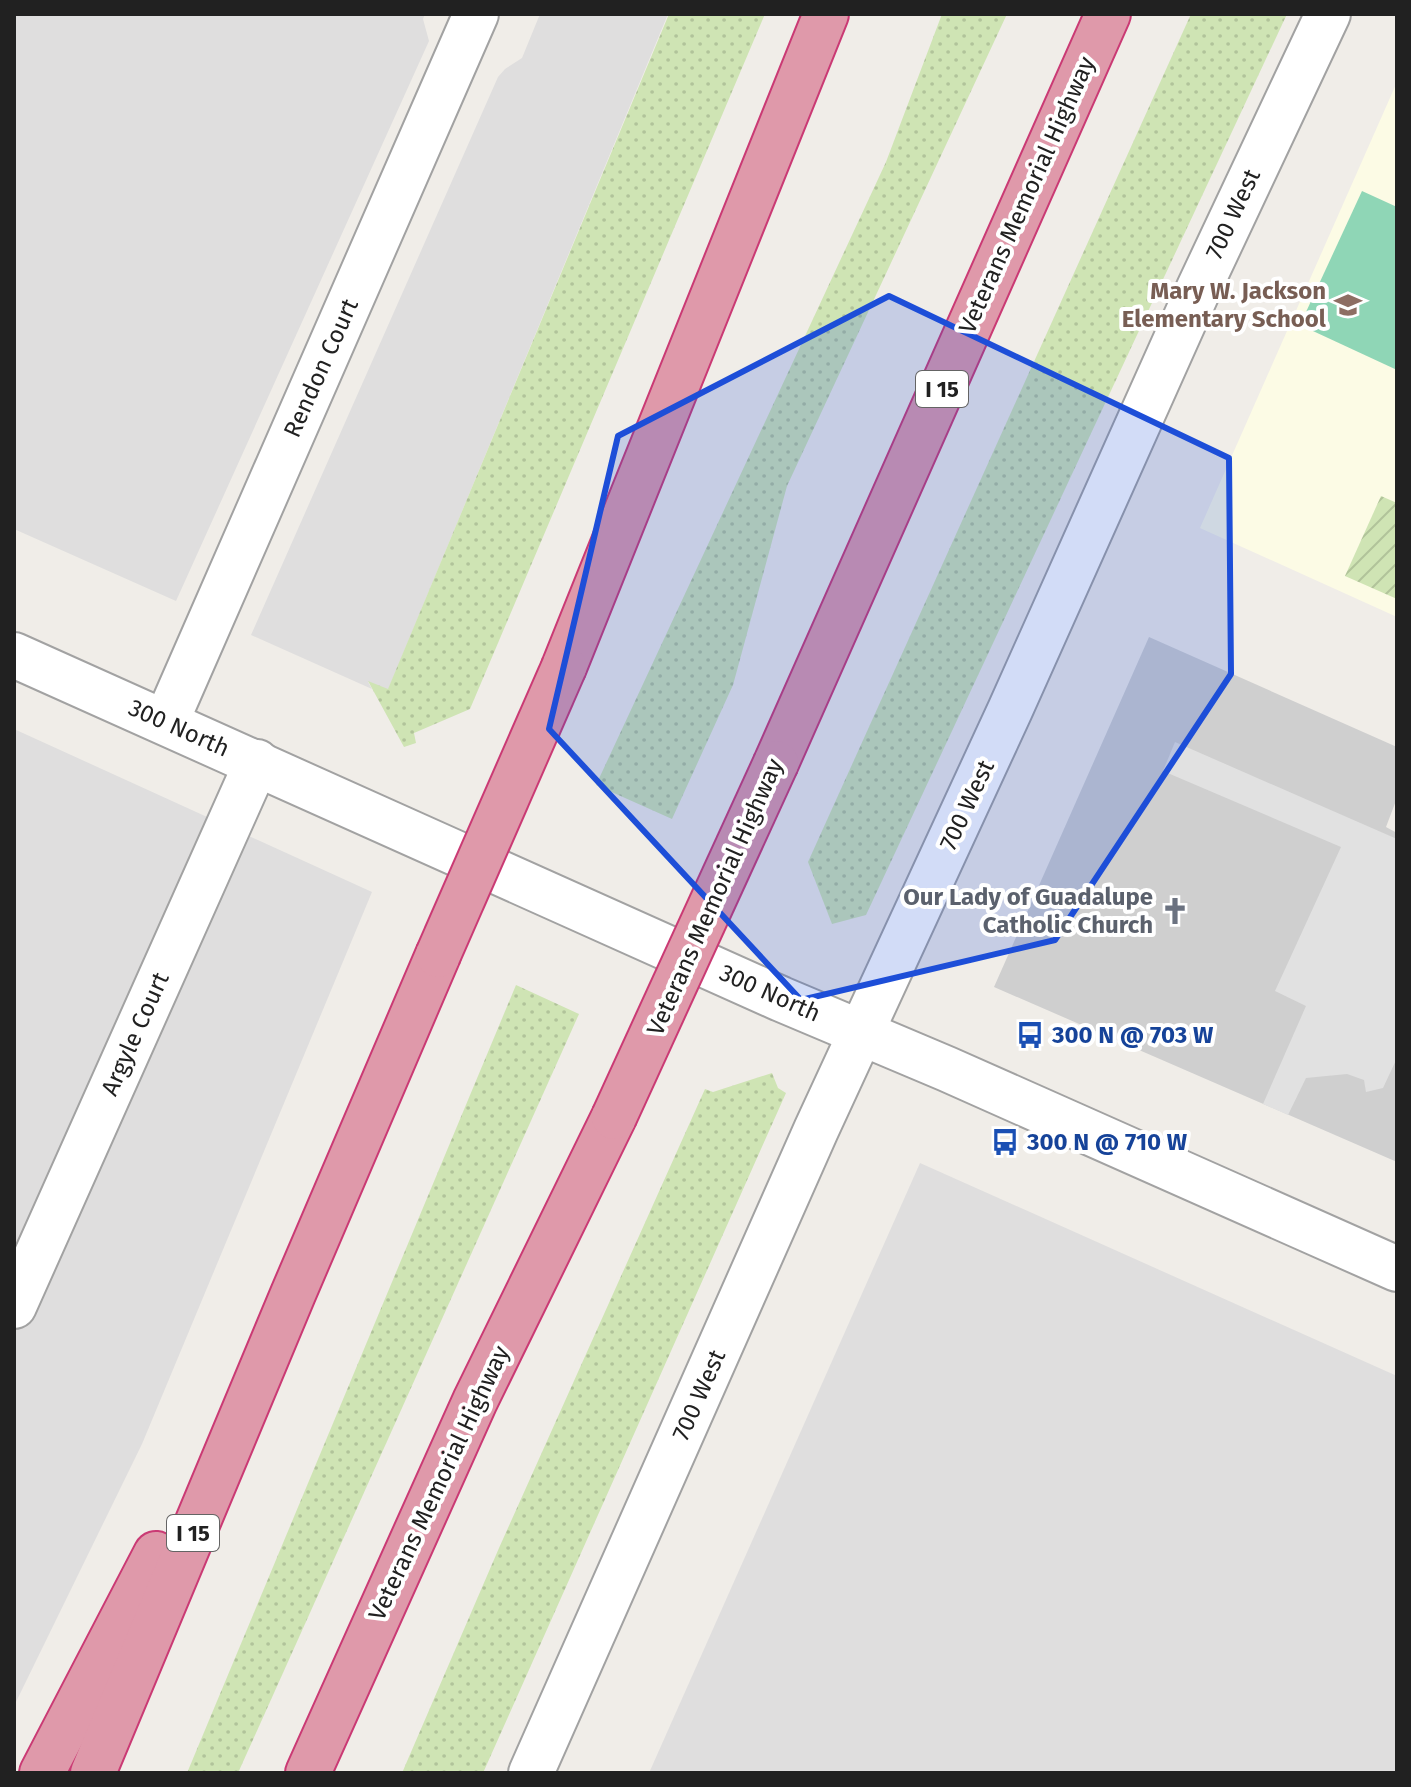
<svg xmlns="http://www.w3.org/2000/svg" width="1411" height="1787" viewBox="0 0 1411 1787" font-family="'Fira Sans',sans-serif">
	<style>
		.residential { fill: #dfdede }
		.education { fill: #fcfbe5 }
		.religious { fill: #cfcfcf }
		.grass { fill: url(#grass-dots) }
		.garden { fill: url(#garden-furrows) }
		.pitch { fill: #8fd6b6 }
		.parking { fill: #e1e1e1 }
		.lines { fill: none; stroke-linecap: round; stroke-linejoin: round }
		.minor-casing { stroke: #a2a2a2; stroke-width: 48 }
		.tertiary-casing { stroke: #a2a2a2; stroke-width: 48 }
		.motorway-casing { stroke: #ca3a74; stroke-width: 48 }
		.minor { stroke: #fff; stroke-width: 44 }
		.tertiary { stroke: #fff; stroke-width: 44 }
		.motorway { stroke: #df99aa; stroke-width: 44 }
		.motorway-bridge-casing { stroke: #ca3a74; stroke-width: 48; stroke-linecap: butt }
		.motorway-bridge { stroke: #df99aa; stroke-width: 44 }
		.marked { fill: #1d4ed8; fill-opacity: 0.2; stroke: #1d4ed8; stroke-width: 6; stroke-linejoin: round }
		.labels { text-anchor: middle; stroke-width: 8; stroke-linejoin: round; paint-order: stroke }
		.shield { fill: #fff; stroke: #646464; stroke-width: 2 }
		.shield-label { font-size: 22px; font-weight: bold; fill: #212121 }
		.street-label { font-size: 24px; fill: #212121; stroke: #fff }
		.education-label { font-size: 24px; font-weight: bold; fill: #785e54; stroke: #fff; text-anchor: end }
		.worship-label { font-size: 24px; font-weight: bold; fill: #5b616d; stroke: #fff; text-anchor: end }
		.transit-label { font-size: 24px; font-weight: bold; fill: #164399; stroke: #fff; text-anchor: start }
	</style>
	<defs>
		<pattern id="grass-dots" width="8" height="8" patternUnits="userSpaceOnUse" patternTransform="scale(2)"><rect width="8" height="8" fill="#cfe4b4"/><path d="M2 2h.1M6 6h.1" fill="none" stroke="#b1c39a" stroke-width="1.8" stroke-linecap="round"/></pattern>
		<pattern id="garden-furrows" width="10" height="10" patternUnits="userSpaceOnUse" patternTransform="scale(2)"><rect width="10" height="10" fill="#cfe4b4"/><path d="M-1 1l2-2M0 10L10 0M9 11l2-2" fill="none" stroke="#b1c39a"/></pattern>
	</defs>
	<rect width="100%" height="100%" fill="#f0ede8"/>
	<!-- residential -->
	<g class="residential">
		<polygon points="14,14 425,14 423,19 429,41 176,601 14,529"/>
		<polygon points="540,14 668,14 388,690 368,682 372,689 251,635 498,77 505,69 522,58"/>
		<polygon points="14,729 372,892 142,1444 14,1706"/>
		<polygon points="920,1163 1397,1376 1397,1773 649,1773"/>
	</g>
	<!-- education -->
	<polygon class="education" points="1397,82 1397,617 1200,528"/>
	<!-- religious -->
	<polygon class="religious" points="1149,637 1397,747 1397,798 1386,827 1397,833 1397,1162 994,987"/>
	<!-- grass -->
	<g class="grass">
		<polygon points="669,14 765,14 470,709 414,733 416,743 404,747 368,681 388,689"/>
		<polygon points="942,14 1007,14 787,486 733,685 672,819 596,785 886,162"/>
		<polygon points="1191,14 1287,14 866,915 832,924 808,862"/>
		<polygon points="516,985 579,1014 238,1773 187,1773"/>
		<polygon points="772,1073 778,1088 786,1093 483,1773 402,1773 499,1548 705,1089 713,1092"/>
	</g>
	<!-- garden -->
	<polygon class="garden" points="1381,496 1397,503 1397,599 1345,576"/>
	<!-- pitch -->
	<polygon class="pitch" points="1362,191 1397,207 1397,370 1300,325"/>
	<!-- parking -->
	<polygon class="parking" points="1175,742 1397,839 1397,1058 1383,1088 1366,1092 1364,1080 1347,1074 1306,1078 1288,1115 1263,1104 1306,1006 1275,991 1341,847 1163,771"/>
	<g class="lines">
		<!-- minor casing -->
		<g class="minor-casing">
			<g id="minor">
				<polyline points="166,722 476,14"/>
				<polyline points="14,1306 257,762"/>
				<polyline points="531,1773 816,1130 1010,710 1199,288 1328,14"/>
			</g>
		</g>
		<!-- tertiary casing -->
		<g class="tertiary-casing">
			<polyline id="tertiary" points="14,655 781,999 947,1069 1397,1269"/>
		</g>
		<!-- motorway casing -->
		<g class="motorway-casing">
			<g id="motorway">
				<polyline points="564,667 826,14"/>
				<polyline points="776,763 1108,14"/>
				<polyline points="42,1773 156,1554"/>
				<polyline points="93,1773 293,1294 438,955"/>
				<polyline points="308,1773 475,1401 614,1117"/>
			</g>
		</g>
		<!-- minor -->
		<use href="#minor" class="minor"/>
		<!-- tertiary -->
		<use href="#tertiary" class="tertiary"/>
		<!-- motorway -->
		<use href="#motorway" class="motorway"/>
		<!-- motorway-bridge casing -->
		<g class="motorway-bridge-casing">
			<g id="motorway-bridge">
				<polyline points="438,955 564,667"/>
				<polyline points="614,1117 776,763"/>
			</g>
		</g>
		<!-- motorway-bridge -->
		<use href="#motorway-bridge" class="motorway-bridge"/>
	</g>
	<!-- marked area -->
	<path class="marked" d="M889 296 1229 458 1231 674 1055 940 801 1000 549 729 618 436Z"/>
	<!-- icons -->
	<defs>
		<g id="school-bare" transform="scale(2.16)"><path d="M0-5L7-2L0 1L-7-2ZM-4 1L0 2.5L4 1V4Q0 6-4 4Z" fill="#8d6e63" stroke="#fff" stroke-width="2.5" paint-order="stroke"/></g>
		<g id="church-bare" transform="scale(2.16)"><path d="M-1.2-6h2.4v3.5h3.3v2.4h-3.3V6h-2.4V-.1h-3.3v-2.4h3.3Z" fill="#6b7280" stroke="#fff" stroke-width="2.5" paint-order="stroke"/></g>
		<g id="bus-bare" transform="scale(2.16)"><path d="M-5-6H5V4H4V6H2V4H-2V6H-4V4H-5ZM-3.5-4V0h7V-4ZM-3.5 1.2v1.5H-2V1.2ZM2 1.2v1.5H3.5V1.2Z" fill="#1a4fb4" stroke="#fff" stroke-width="2.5" paint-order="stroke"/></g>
	</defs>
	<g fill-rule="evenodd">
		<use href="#school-bare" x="1348" y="305"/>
		<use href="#church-bare" x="1175" y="911"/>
		<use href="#bus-bare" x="1030" y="1035"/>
		<use href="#bus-bare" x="1005" y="1142"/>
	</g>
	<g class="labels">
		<!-- shield labels -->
		<g class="shield">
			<rect x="916" y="371" width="52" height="36" rx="6"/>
			<rect x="167" y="1515" width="52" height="36" rx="6"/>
		</g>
		<g class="shield-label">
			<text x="942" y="397">I 15</text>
			<text x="193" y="1541">I 15</text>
		</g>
		<!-- street labels -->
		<g class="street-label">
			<text transform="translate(1027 195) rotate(-66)" y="8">Veterans Memorial Highway</text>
			<text transform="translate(1233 214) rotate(-65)" y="8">700 West</text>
			<text transform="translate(321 368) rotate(-66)" y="8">Rendon Court</text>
			<text transform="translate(179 728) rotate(24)" y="8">300 North</text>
			<text transform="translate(967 805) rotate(-65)" y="8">700 West</text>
			<text transform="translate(715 897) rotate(-66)" y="8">Veterans Memorial Highway</text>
			<text transform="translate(770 993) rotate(24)" y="8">300 North</text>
			<text transform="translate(135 1034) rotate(-66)" y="8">Argyle Court</text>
			<text transform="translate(699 1395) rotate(-66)" y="8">700 West</text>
			<text transform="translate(439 1483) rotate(-65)" y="8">Veterans Memorial Highway</text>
		</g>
		<!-- education labels -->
		<g class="education-label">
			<text x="1326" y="299">Mary W. Jackson<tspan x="1326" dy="28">Elementary School</tspan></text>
		</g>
		<!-- worship labels -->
		<g class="worship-label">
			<text x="1153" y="905">Our Lady of Guadalupe<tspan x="1153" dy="28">Catholic Church</tspan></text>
		</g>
		<!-- transit labels -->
		<g class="transit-label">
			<text x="1052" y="1043">300 N @ 703 W</text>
			<text x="1027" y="1150">300 N @ 710 W</text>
		</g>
	</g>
	<!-- border -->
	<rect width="1411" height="1787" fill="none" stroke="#212121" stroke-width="32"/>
</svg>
